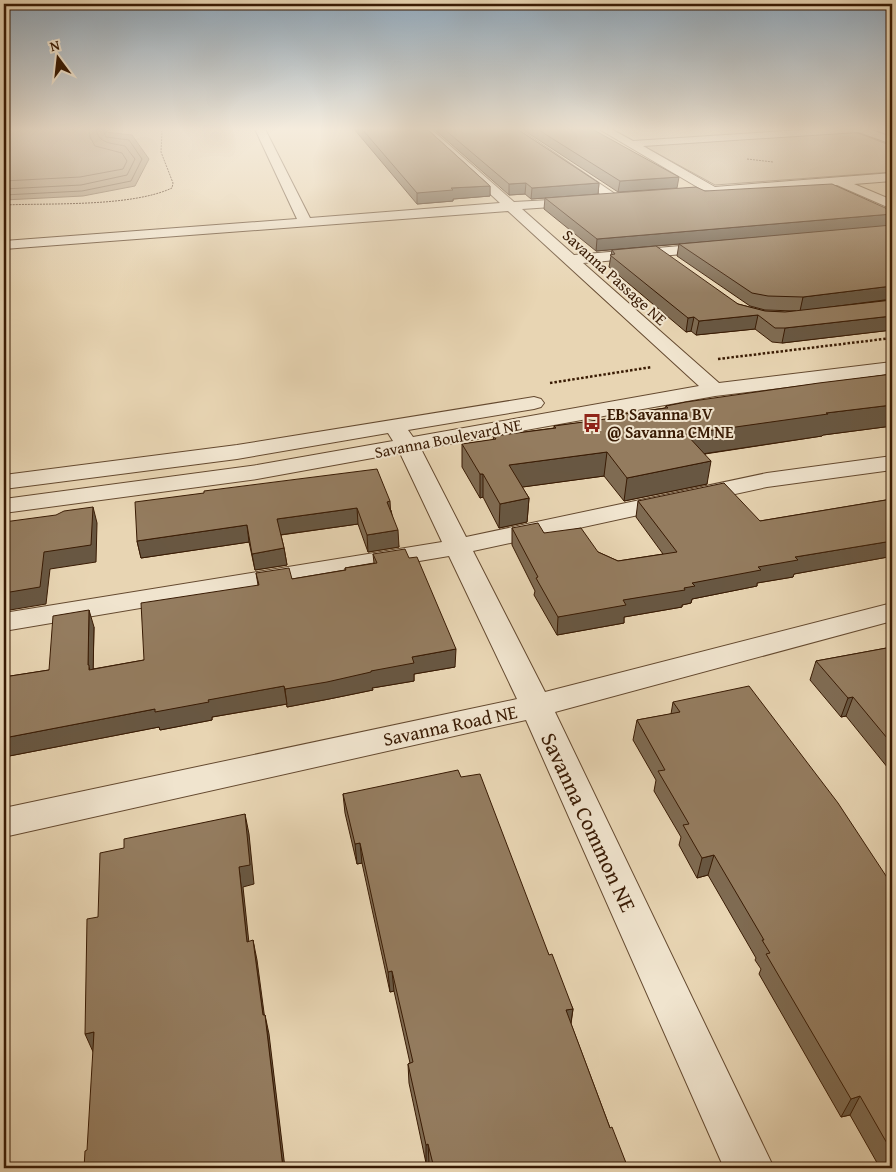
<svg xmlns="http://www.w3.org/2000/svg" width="896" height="1172" viewBox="0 0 896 1172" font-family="'Gentium Book Plus',serif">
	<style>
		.green { fill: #cab595; stroke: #82684c }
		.water { fill: #ac9678; stroke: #7e654a }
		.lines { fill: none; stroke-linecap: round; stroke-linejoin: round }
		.shore { stroke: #72583e; stroke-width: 1 }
		.minor-casing { stroke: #654a30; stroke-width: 2 }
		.path-far1 { stroke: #391b04; stroke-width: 1; stroke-dasharray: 2 1; stroke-linecap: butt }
		.path { stroke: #391b04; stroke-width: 2.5; stroke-dasharray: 2.5 2; stroke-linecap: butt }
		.minor { fill: #f0e4ce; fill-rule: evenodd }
		.wall { fill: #7f6b52; stroke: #391b04 }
		.shaded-wall { fill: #685742; stroke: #391b04 }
		.building { fill: #947c5f; stroke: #391b04 }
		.labels { text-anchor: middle; stroke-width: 4; stroke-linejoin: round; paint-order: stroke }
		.far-street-label { font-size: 16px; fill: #391b04; stroke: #f0e4ce }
		.far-poi-label { font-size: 16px; font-weight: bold; fill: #391b04; stroke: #f0e4ce; text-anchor: start }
		.street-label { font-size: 19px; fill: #391b04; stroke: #f0e4ce }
		.near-street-label { font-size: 22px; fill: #391b04; stroke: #f0e4ce }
	</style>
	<rect width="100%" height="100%" fill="#e8d5b3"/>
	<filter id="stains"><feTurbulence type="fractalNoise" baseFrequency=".004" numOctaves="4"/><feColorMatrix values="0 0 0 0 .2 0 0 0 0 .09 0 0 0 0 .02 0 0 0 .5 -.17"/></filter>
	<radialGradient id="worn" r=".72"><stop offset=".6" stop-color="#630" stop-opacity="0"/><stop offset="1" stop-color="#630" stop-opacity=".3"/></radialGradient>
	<!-- green -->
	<polygon class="green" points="855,132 892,146 892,172 715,185 644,146"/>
	<!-- water -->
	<polygon class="water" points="4,129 111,129 105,132 132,135 149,159 135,186 83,196 4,200"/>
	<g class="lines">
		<!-- shore -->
		<g class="shore">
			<polyline points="4,181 80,177 123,169 127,161 122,153 95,146 90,137 89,129"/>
			<path d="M4 189 81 185 127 175 135 159 125 146C112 143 98 144 96 129"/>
			<polyline points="4,195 82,191 131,181 142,159 129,140 106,137 103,129"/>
		</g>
		<!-- minor casing -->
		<g class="minor-casing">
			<g id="minor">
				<polygon points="255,129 265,129 310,218 500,203 420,129 431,129 514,202 586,198 587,201 581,205 522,209 574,255 716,243 721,244 723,247 721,250 716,251 583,263 719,383 892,362 892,374 715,396 421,449 466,537 767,473 892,456 892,470 767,487 473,551 545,692 892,603 892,621 555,712 774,1168 724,1168 526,720 4,837 4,808 517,699 449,556 4,631 4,613 442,542 400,453 257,479 4,513 4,499 257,465 393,441 388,433 237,459 4,489 4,475 237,445 534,397 541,399 544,403 541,407 534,409 408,430 413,437 699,386 508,211 4,249 4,241 297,219"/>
				<polygon points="507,129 519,129 621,198 615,202 610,201"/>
				<polygon points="599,129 611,129 633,141 816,129 868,129 892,137 892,144 858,132 643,146 715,187 892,173 892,181 854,184 892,200 892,209 837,185 714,195 664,197 662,194 664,191 668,190 699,188"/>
			</g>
		</g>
		<!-- path-far1 -->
		<g class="path-far1">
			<polyline points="747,159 773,162"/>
			<path d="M4 205C51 203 131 207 172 188L173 183 161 152 162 132 160 129"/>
		</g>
		<!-- path -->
		<g class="path">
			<polyline points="718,359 892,338"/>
			<polyline points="550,383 652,367"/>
		</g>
		<!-- minor -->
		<use href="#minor" class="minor"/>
	</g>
	<!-- wall -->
	<g class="wall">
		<polygon points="354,129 427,129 490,186 490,196 453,199 453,201 417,204"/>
		<polygon points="434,129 517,129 599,183 598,194 531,199 525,194 509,195"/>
		<polygon points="522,129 592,129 677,188 618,192"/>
		<polygon points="705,191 892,211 892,300 848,305 892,300 892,330 782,343 772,342 755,329 696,335 691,331 686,332 609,267 612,250 738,304 765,311 785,312 796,311 765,310 750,306 677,256 679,244 596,251 544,209 545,198"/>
		<polygon points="892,374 892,426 823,435 822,436 705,454 707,484 624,501 604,476 522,487 529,498 527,522 499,528 483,497 480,498 462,467 462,444 493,440 494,436 554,428 554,426 610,419 610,416 665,408 666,406"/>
		<polygon points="204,493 391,510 399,547 368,552 358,524 281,535 284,548 287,565 255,570 249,542 141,558 137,541"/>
		<polygon points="892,499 892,559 890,559 888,557 794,574 793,577 757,583 757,586 692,599 691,603 682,605 682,607 624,617 624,623 557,635 534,595 535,591 512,545 512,528 544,533 598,552 618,561 663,554 636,517 638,501 760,521"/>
		<polygon points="373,554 455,667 414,674 414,681 372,688 373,690 329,699 287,707 287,704 265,708 212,717 212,720 160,730 159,727 4,757 4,677 49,670 94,627 93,669 144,660 258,585 256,573 292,579 345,570 345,568 374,563"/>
		<polygon points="892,647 892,773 846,716 841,717 810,680 816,661"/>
		<polygon points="673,702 892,885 892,1168 880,1168 850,1115 841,1117 759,974 761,969 755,960 756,958 708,875 697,878 679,845 681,837 654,791 656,780 633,740 637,720 671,714"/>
		<polygon points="461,777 549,955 573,1009 571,1024 610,1128 628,1168 430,1168 429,1162 426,1163 409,1083 408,1064 410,1063 394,991 390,992 362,863 357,864 345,813 343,794"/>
	</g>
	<!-- shaded-wall -->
	<g class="shaded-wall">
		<polygon points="679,177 677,188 618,192 620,181"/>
		<polygon points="526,183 525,194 509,195 509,184"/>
		<polygon points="599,183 598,194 531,199 532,188"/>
		<polygon points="490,186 490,196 453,199 453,201 417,204 417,193 451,188"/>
		<polygon points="892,214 892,226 596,251 597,239"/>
		<polygon points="892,286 892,299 800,311 803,297"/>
		<polygon points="758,315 755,329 696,335 699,321"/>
		<polygon points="892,316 892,330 782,343 785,328"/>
		<polygon points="694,317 691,331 686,332 688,318"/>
		<polygon points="892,405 892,426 823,435 822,436 682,457 686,434 826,413"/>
		<polygon points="607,452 604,476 508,489 509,465"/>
		<polygon points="711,461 707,484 624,501 627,478"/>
		<polygon points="480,474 483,474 483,497 480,498"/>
		<polygon points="529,498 527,522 499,528 500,504"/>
		<polygon points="390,501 391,518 387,502"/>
		<polygon points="93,507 97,523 96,562 50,569 46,604 4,611 4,593 44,552"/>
		<polygon points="357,508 358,524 279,535 277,519"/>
		<polygon points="247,525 249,542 141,558 137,541"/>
		<polygon points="398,530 399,547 368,552 367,535"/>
		<polygon points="892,541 892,544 888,557 794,574 793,577 757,583 757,586 692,599 691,603 682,605 682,607 624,617 624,623 557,635 558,617 623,600 684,588 692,583 795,557"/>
		<polygon points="284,548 287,565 255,570 252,554"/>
		<polygon points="892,552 892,559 890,559"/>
		<polygon points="89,610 94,627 93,677 95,682 88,665"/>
		<polygon points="456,649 455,667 414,674 414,681 372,688 373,690 329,699 287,707 285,689 371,671 412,657"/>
		<polygon points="284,686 287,704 212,717 212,720 160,730 159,727 4,757 4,738 155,709"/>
		<polygon points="853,697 846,716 841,717 848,698"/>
		<polygon points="245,814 249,834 254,884 243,887 251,962 247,942 239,867"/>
		<polygon points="360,843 362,863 357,864 355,844"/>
		<polygon points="714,855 708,875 697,878 702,858"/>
		<polygon points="253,940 257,960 267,1035 263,1015"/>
		<polygon points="392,971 394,991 390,992 388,972"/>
		<polygon points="573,1009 570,1028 566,1010"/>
		<polygon points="265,1015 269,1034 285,1168 283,1168"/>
		<polygon points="94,1032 94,1054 85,1034"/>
		<polygon points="860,1096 850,1115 841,1117 851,1099"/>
		<polygon points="428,1144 429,1162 426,1163 426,1145"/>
	</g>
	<!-- building -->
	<g class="building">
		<polygon points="362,129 427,129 490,186 451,188 453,190 417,193"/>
		<polygon points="444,129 517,129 599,183 532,188 526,183 509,184"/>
		<polygon points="537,129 592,129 679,177 620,181"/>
		<polygon points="832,184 892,211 892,214 597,239 545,198 696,187 705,191"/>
		<polygon points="892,225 892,286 803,297 768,296 752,293 679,244"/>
		<polygon points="656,246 738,304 765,311 785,312 892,300 892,316 785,328 775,328 758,315 699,321 694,317 688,318 610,255 615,254 612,250"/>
		<polygon points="892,374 892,405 826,413 828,414 686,434 711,461 627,478 607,452 509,465 529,498 500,504 483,474 480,474 462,444 496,439 494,436 556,428 554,426 613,418 610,416 666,408 668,408 666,406 686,402 819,383"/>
		<polygon points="377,469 390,501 387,502 398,530 367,535 357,508 277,519 284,548 252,554 247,525 137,541 135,502 204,493 204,491"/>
		<polygon points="724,483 760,521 892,499 892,541 795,557 798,560 758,567 761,570 692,583 695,586 684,588 685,590 623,600 626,605 558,617 536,578 538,577 512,528 538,523 544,533 581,528 598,552 618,561 677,552 638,501"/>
		<polygon points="93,507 91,545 44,552 40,587 4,593 4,522 56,515 64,511"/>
		<polygon points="405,549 409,558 417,557 456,649 412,657 414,663 371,671 371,672 327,682 285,689 284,686 262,690 208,700 209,702 155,712 155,709 4,738 4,677 49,670 53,616 89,610 88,665 89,665 89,670 144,660 141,603 259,585 256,573 289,568 292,579 346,570 345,568 377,563 373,554"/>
		<polygon points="892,647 892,744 853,697 848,698 816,661"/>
		<polygon points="749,686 838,803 892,885 892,1152 860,1096 851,1099 766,954 770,953 762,940 764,940 714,855 702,858 683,825 689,824 658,771 665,770 637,720 680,712 673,702"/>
		<polygon points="458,770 461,777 480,774 549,955 552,954 573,1009 566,1010 610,1128 612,1127 628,1168 434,1168 428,1144 426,1145 408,1064 413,1062 392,971 388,972 360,843 355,844 343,794"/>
		<polygon points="245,814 250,865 239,867 247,942 253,940 263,1015 265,1015 283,1168 84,1168 85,1151 87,1150 94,1032 85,1034 87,919 98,917 100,853 124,848 124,839"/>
	</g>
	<!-- sky -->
	<linearGradient id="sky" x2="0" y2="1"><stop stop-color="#90a8bb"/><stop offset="0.44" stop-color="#f5ecdd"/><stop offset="1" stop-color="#f5ecdd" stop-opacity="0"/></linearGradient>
	<rect width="896" height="293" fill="url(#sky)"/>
	<!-- icons -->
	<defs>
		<g id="bus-bare" transform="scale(1.5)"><path d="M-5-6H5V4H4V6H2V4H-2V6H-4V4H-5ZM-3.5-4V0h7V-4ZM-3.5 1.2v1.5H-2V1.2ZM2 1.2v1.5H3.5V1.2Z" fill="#8f2418" stroke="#f0e4ce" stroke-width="2.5" paint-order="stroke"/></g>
	</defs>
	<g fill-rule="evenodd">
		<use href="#bus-bare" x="592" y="423"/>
	</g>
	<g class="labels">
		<!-- far-street labels -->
		<g class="far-street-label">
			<text transform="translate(615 277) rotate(42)" y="6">Savanna Passage NE</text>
			<text transform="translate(448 438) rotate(-11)" y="6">Savanna Boulevard NE</text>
		</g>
		<!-- far-poi labels -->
		<g class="far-poi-label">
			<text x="607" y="420">EB Savanna BV<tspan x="607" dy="18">@ Savanna CM NE</tspan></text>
		</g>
		<!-- street labels -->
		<g class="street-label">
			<text transform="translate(450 725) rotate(-12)" y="7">Savanna Road NE</text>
		</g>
		<!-- near-street labels -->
		<g class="near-street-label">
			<text transform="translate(589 822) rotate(65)" y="8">Savanna Common NE</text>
		</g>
	</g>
	<!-- margin -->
	<rect width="896" height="1172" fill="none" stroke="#e8d5b3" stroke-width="20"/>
	<rect x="5" y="5" width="886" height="1162" fill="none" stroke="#391b04" stroke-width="2.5"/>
	<rect x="10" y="10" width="876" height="1152" fill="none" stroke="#391b04"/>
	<!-- north arrow -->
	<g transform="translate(58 58) rotate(345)" stroke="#f0e4ce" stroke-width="4" paint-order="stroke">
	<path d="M0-4L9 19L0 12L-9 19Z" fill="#391b04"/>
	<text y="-8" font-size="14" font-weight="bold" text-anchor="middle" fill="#391b04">N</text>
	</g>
	<rect width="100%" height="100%" filter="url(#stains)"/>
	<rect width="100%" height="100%" fill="url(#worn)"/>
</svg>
